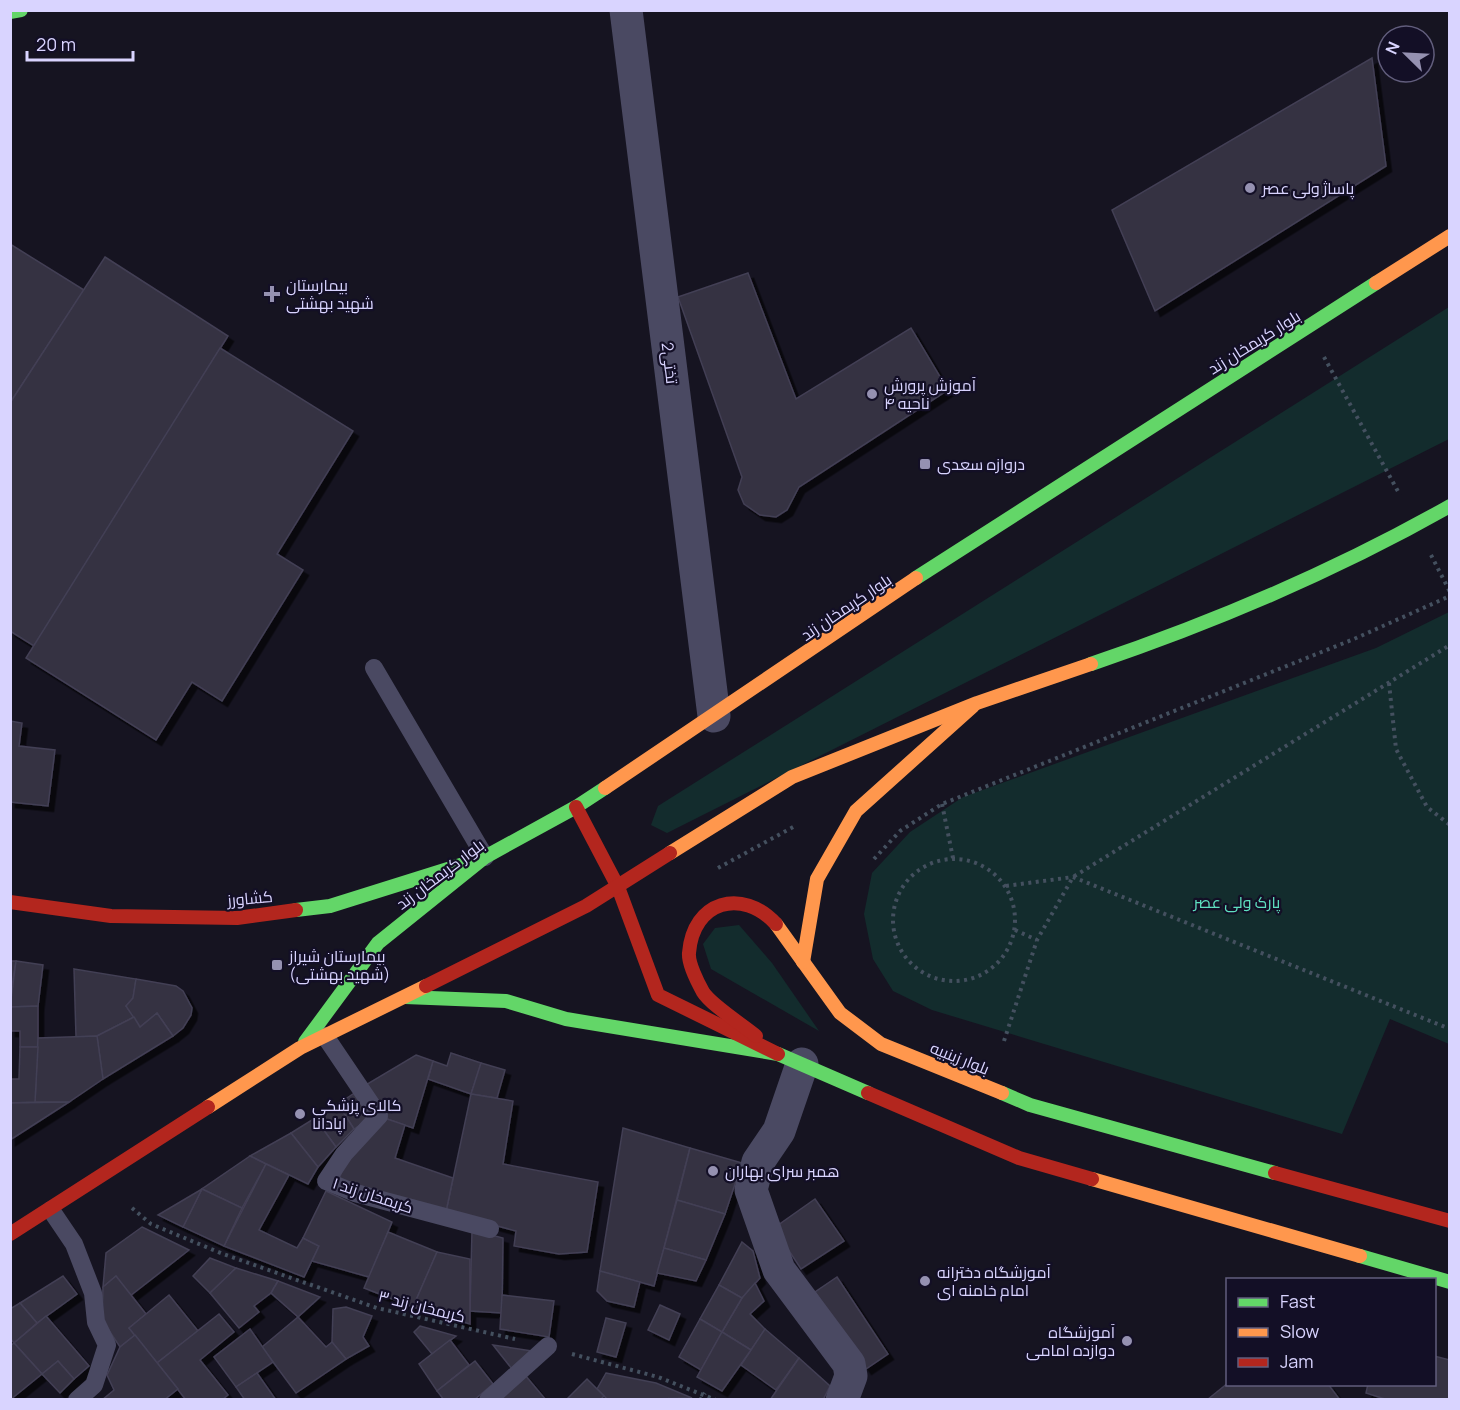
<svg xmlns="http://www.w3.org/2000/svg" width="1460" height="1410" viewBox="0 0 1460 1410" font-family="Manrope,Cairo,sans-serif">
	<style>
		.green { fill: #132c2d }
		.building { fill: #343243; stroke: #433f54; stroke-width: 1.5; filter: url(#shadow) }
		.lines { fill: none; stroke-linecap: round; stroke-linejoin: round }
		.path { stroke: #44505f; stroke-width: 4; stroke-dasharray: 3 4.5; stroke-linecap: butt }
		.lane { stroke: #4a4962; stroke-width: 18 }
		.street { stroke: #4a4962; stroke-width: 33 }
		.fast { stroke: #63d668; stroke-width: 14 }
		.slow { stroke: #ff974d; stroke-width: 14 }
		.jam { stroke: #b3261e; stroke-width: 14 }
		.poi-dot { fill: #9591b1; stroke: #130f26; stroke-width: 2 }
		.labels { text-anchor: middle; stroke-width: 4.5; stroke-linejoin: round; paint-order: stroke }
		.poi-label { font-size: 16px; fill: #d9d4ff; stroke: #130f26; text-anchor: start }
		.street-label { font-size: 16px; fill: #d9d4ff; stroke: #130f26 }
		.park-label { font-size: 16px; fill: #5fe0c0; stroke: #130f26 }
	</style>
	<defs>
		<filter id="shadow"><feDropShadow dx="5.5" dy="5.5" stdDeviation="0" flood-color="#0009"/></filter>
	</defs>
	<rect width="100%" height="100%" fill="#161421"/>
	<!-- green -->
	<g class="green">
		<polygon points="1449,307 1449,439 667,833 651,825 658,806"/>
		<polygon points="1449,612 1449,1044 1390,1019 1342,1134 932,1010 893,991 873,959 864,914 872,873 910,832 963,797 1376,648"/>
		<polygon points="739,925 772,963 819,1031 711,969 703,944 715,928"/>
	</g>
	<!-- building -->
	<g class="building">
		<polygon points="1372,58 1386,166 1155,311 1112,210"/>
		<polygon points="10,244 84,290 10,403"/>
		<polygon points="105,257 228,336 34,646 10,631 10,403"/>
		<polygon points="748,273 796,399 911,328 948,390 799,487 787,510 776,517 760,515 744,504 738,490 742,477 678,297"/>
		<polygon points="220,348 353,431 277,554 303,570 222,701 192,682 156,740 26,658"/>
		<polygon points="10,721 22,723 19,746 55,750 48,806 10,802"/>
		<polygon points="10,961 16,961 10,999"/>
		<polygon points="16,961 43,965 38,1006 10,1007"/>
		<polygon points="74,969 136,979 133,998 126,1006 134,1017 97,1036 76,1037"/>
		<polygon points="136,979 176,986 183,991 192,1008 191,1015 183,1028 173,1036 157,1013 140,1027 126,1006 133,998"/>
		<polygon points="38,1006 38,1047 20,1047 20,1031 10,1031 10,1007"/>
		<polygon points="157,1013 173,1036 103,1079 97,1036 134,1017 140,1027"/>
		<polygon points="97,1036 103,1079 69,1102 35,1102 38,1038"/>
		<polygon points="20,1047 38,1047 35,1102 10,1103 10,1079 19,1079"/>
		<polygon points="451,1053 481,1063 471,1094 428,1079 433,1061 447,1066"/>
		<polygon points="416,1055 433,1061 413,1128 384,1118 364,1086"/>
		<polygon points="481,1063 505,1070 497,1098 471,1094"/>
		<polygon points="356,1092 372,1117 354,1129 338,1104"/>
		<polygon points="471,1094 513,1101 503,1164 598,1182 587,1252 559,1254 514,1246 516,1231 446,1212"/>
		<polygon points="69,1102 10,1140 10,1103"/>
		<polygon points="338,1104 354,1129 336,1147 315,1118"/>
		<polygon points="315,1118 336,1147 318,1167 291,1133"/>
		<polygon points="384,1118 405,1125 395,1158 453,1178 446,1212 339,1179 345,1163"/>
		<polygon points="623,1128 690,1148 654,1286 600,1271"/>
		<polygon points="291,1133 318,1167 308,1184 250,1156"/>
		<polygon points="690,1148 742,1163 725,1214 677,1200"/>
		<polygon points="250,1156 266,1164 242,1208 202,1189"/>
		<polygon points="266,1164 289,1175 259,1230 297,1248 303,1238 319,1246 304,1277 224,1246"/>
		<polygon points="202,1189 242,1208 224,1246 183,1227"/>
		<polygon points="202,1189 183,1227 158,1215"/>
		<polygon points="326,1191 392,1222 369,1277 312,1261 319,1246 303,1238"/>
		<polygon points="815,1199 844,1241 801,1269 774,1228"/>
		<polygon points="677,1200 725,1214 706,1260 664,1248"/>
		<polygon points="142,1227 189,1250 130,1296 116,1276 103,1287 106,1253"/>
		<polygon points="472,1230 503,1238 502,1313 470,1311"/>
		<polygon points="388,1232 437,1252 413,1307 364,1288"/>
		<polygon points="742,1242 753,1251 760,1278 742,1298 719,1285"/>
		<polygon points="664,1248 706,1260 696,1281 657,1273"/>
		<polygon points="437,1252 470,1259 470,1324 413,1307"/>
		<polygon points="210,1258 236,1268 210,1293 193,1276"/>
		<polygon points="236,1268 278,1281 271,1293 254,1306 259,1312 239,1328 210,1293"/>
		<polygon points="600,1271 640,1282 634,1307 607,1301 597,1291"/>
		<polygon points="63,1276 77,1294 37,1323 20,1303"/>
		<polygon points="116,1276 146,1314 129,1328 135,1335 120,1347 102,1320 103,1287"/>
		<polygon points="837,1277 888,1354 866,1369 815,1292"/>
		<polygon points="278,1281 320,1297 298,1317 271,1293"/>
		<polygon points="755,1283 764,1301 750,1314 765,1329 751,1350 722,1332 742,1298"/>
		<polygon points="719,1285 742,1298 722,1332 700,1319"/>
		<polygon points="169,1295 198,1331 157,1363 129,1328"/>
		<polygon points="502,1295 554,1301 549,1337 500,1329"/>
		<polygon points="20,1303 37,1323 14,1343 10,1338 10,1309"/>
		<polygon points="660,1305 680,1314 669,1340 648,1330"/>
		<polygon points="346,1307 372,1316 363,1337 369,1346 346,1359 332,1342 333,1309"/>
		<polygon points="219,1314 234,1332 200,1360 228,1395 222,1400 186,1400 157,1363"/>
		<polygon points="46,1316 89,1366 74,1379 58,1361 42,1374 14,1343"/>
		<polygon points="298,1317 326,1347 332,1342 346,1359 296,1393 262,1347"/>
		<polygon points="606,1318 626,1323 616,1357 597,1352"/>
		<polygon points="700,1319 722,1332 701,1370 679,1357"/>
		<polygon points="420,1326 456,1336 432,1354 414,1332"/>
		<polygon points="250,1329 273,1362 236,1387 214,1357"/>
		<polygon points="765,1329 799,1358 776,1390 741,1365"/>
		<polygon points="722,1332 751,1350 722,1391 697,1377"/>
		<polygon points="135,1335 178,1389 164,1400 102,1400 114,1390 107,1375 120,1347"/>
		<polygon points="450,1340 469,1365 437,1391 419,1364"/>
		<polygon points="14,1343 42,1374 10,1400 10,1346"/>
		<polygon points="493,1345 532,1351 512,1369"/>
		<polygon points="1434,1356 1450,1360 1450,1400 1388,1400 1366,1393 1368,1384 1434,1384"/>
		<polygon points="799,1358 830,1386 823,1400 770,1400"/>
		<polygon points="58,1361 74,1379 60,1393 42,1374"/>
		<polygon points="475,1361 493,1384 474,1400 444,1400 437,1391"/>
		<polygon points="257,1373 276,1400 245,1400 236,1387"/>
		<polygon points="606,1373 656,1383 692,1398 608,1400 597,1389"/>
		<polygon points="525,1375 546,1400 505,1400 502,1396"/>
		<polygon points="587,1379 604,1396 600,1400 566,1400"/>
		<polygon points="1228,1383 1328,1384 1340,1400 1207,1400"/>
	</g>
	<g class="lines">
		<!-- path -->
		<g class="path">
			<polyline points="1324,357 1400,495"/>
			<polyline points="1431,555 1450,592"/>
			<polyline points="1389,683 1396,749 1427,807 1450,825"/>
			<polyline points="942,804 953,858"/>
			<polyline points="874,859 900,831 942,804 1354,639 1450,596"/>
			<circle cx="954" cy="920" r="61"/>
			<polyline points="718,868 795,826"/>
			<polyline points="1006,886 1073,877 1450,1029"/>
			<polyline points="1015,930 1037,940"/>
			<polyline points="1004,1041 1037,940 1073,877 1450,645"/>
			<polyline points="132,1208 151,1224 223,1254 377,1308 515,1339"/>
			<polyline points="572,1354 658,1377 716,1400"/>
			<polyline points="700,1400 705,1393"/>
		</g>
		<!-- lane -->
		<g class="lane">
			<polyline points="374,668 485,857"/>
			<polyline points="325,1036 379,1116 344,1154 326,1181 355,1193 490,1229"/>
			<polyline points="51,1210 74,1244 93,1293 96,1322 107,1345 94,1385 77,1400"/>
			<polyline points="488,1400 548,1346"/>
		</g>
		<!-- street -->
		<g class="street">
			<polyline points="626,10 714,716"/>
			<polyline points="802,1064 779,1131 758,1162 751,1190 779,1270 849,1364 851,1376 842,1400"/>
		</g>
		<!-- fast -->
		<g class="fast">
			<polyline points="10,12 21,10"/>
			<polyline points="916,578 1376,283"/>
			<path d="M1091 664C1215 622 1337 570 1450 506"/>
			<polyline points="296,910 330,906 483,858"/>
			<polyline points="405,997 506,1001 566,1019 778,1054 868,1093"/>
			<polyline points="305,1042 378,943 485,857 576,807 605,788"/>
			<polyline points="1002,1093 1030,1105 1275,1173"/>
			<polyline points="1360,1256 1450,1282"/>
		</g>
		<!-- slow -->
		<g class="slow">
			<polyline points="1376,283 1450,236"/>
			<polyline points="605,788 916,578"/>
			<polyline points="670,853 792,777 977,703 1091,664"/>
			<polyline points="776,924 840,1013 881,1044 1002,1093"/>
			<polyline points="803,962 817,879 856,811 973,706"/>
			<polyline points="208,1107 300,1048 426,986"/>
			<polyline points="1092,1179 1360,1256"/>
		</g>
		<!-- jam -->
		<g class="jam">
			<polyline points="576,807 618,887 658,995 778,1054"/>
			<polyline points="10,902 111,916 237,918 296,910"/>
			<polyline points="426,986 586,906 670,853"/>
			<path d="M756 1036C743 1025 711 1005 703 992 698 983 688 963 689 953 693 901 742 887 776 924"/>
			<polyline points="868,1093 1019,1158 1092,1179"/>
			<polyline points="1275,1173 1450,1221"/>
			<polyline points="10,1234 208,1107"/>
		</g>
	</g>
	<!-- markers -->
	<g class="poi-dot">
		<circle cx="1250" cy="188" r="6"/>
		<path d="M269 285h6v6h6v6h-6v6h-6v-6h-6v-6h6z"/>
		<circle cx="872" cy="394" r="6"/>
		<rect x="919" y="458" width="12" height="12" rx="3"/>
		<rect x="271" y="959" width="12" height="12" rx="3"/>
		<circle cx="300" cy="1114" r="6"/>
		<circle cx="713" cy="1171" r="6"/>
		<circle cx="925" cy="1281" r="6"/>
		<circle cx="1127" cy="1341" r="6"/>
	</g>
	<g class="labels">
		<!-- poi labels -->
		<g class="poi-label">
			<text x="1262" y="194">پاساژ ولی عصر</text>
			<text x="286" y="291">بیمارستان<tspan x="286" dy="18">شهید بهشتی</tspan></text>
			<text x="884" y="391">آموزش پرورش<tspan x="884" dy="18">ناحیه ۴</tspan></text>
			<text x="937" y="470">دروازه سعدی</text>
			<text x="289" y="962">بیمارستان شیراز<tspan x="289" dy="18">(شهید بهشتی)</tspan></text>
			<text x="312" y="1111">کالای پزشکی<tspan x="312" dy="18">اپادانا</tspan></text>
			<text x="725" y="1177">همبر سرای بهاران</text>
			<text x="937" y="1278">آموزشگاه دخترانه<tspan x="937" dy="18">امام خامنه ای</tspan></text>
			<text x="1115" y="1338" text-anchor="end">آموزشگاه<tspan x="1115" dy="18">دوازده امامی</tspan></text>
		</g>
		<!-- street labels -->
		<g class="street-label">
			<text transform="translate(1254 342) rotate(-32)" y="6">بلوار کریمخان زند</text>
			<text transform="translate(670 363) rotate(83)" y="6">2تختی</text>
			<text transform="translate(846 607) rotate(-34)" y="6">بلوار کریمخان زند</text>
			<text transform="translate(440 874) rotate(-37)" y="6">بلوار کریمخان زند</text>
			<text transform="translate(250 898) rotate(-5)" y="6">کشاورز</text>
			<text transform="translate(960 1058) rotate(22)" y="6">بلوار زینبیه</text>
			<text transform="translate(373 1195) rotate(18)" y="6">کریمخان زند ۱</text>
			<text transform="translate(422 1306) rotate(14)" y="6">کریمخان زند ۳</text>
		</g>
		<!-- park labels -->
		<g class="park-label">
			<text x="1237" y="908">پارک ولی عصر</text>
		</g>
	</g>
	<!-- border -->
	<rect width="1460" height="1410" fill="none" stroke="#d9d4ff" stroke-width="24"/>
	<!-- legend -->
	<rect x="1226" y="1278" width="210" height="108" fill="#130f26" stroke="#625e7d" stroke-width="1.5"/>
	<rect x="1238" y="1298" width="30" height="9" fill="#63d668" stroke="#625e7d" stroke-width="1.5"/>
	<text x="1280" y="1308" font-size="18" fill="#d9d4ff">Fast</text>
	<rect x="1238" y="1328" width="30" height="9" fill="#ff974d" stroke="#625e7d" stroke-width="1.5"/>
	<text x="1280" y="1338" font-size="18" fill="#d9d4ff">Slow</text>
	<rect x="1238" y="1358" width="30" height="9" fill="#b3261e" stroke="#625e7d" stroke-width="1.5"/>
	<text x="1280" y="1368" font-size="18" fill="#d9d4ff">Jam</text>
	<!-- north arrow -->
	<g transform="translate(1406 54) rotate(294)"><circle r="28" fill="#130f26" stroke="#625e7d" stroke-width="1.5"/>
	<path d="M0-4.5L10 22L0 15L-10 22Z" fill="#9591b1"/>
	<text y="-9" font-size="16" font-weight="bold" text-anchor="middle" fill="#d9d4ff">N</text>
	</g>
	<!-- scale -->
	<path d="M27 51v9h106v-9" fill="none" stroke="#d9d4ff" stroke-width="3"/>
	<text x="36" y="51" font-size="18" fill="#d9d4ff" stroke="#130f26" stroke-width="4.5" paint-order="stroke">20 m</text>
</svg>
